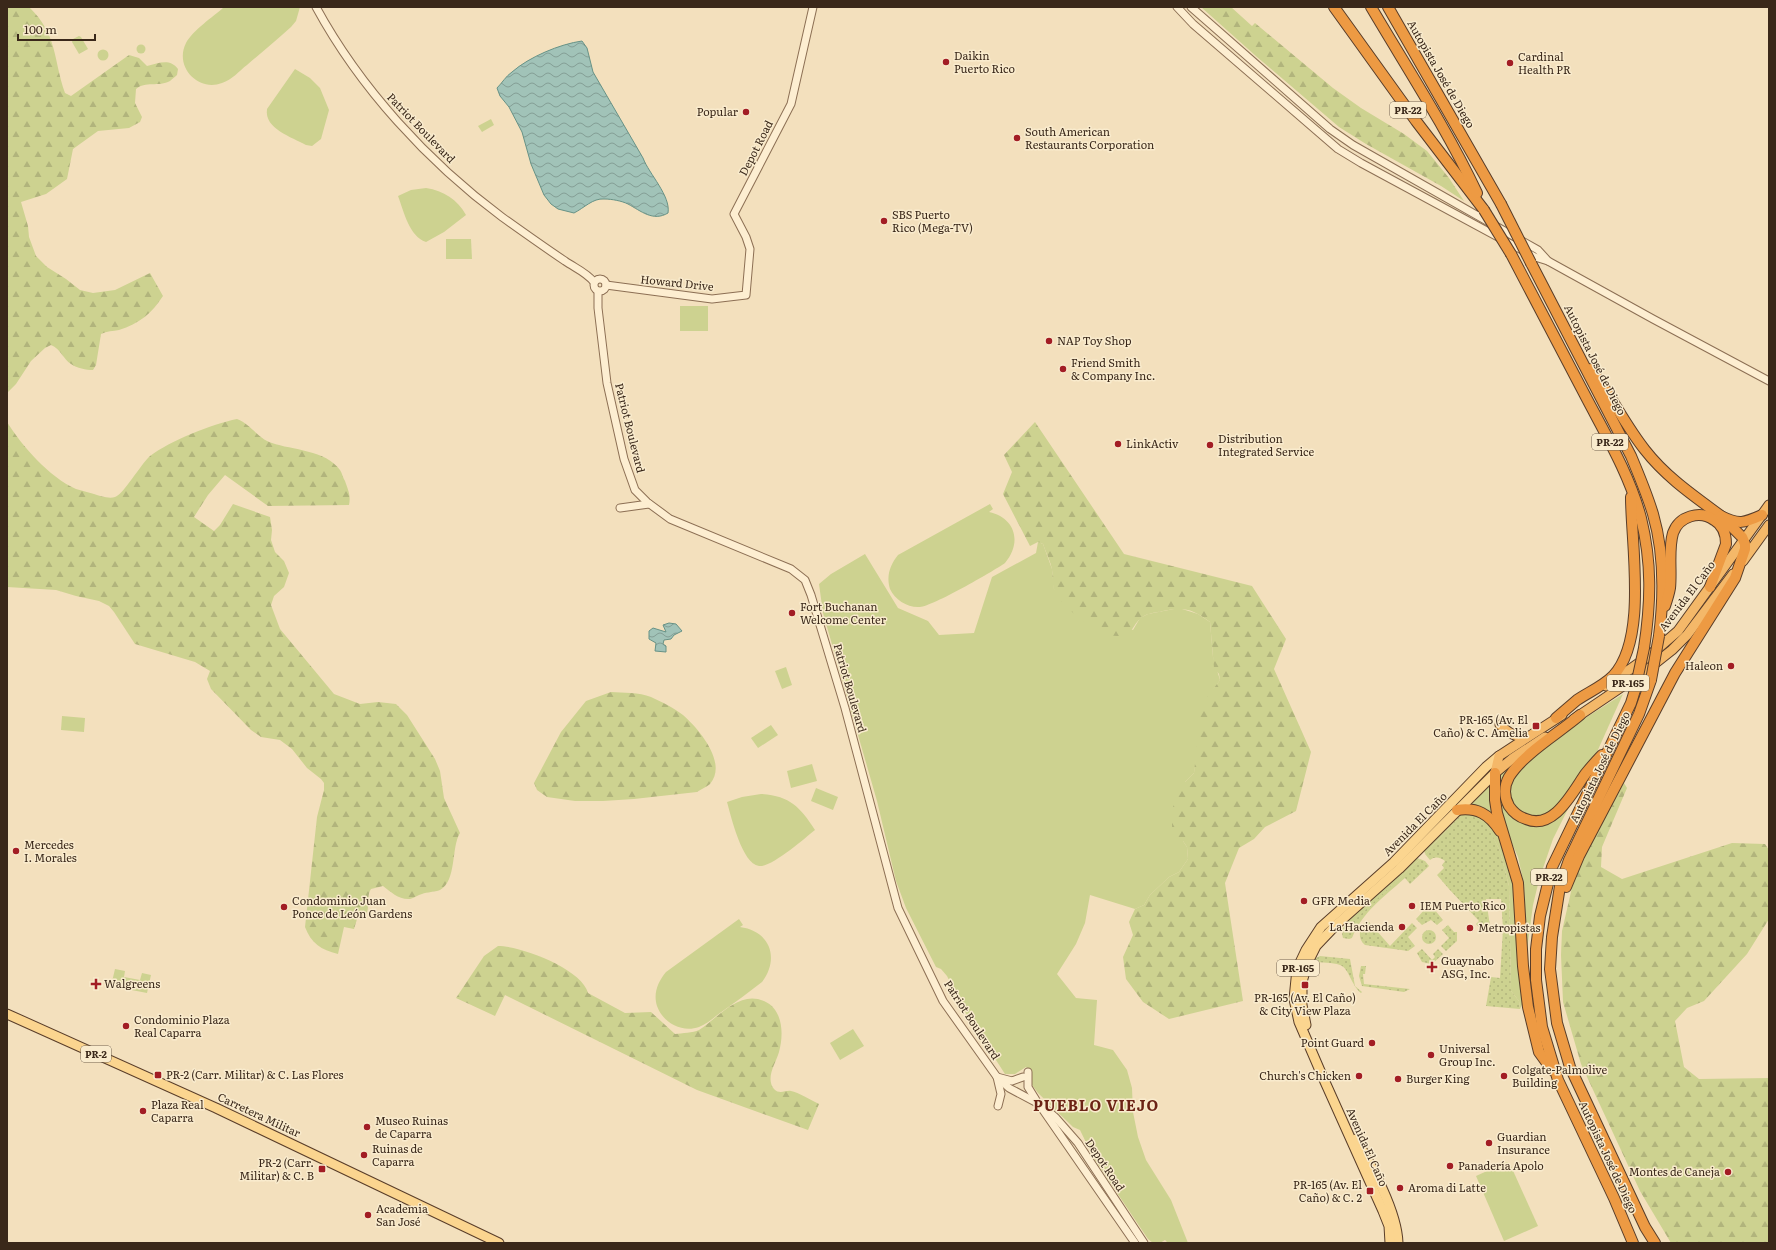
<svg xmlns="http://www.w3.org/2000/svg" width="1776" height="1250" viewBox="0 0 1776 1250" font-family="Literata,serif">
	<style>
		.green { fill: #cdd290 }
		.forest { fill: url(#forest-firs) }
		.garden { fill: url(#garden-dots) }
		.water { fill: url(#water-waves); stroke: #679286 }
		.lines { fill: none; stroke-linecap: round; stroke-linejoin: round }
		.tertiary-casing { stroke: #8c6f54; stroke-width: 9 }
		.primary-casing { stroke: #593d29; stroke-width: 11 }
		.trunk-casing { stroke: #593d29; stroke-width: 11 }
		.motorway-casing { stroke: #593d29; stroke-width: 12 }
		.tertiary { stroke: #fdeed1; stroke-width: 7 }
		.primary { stroke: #fbd58f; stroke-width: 9 }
		.trunk { stroke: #f4b869; stroke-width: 9 }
		.motorway { stroke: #ed9a43; stroke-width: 10 }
		.motorway-bridge-casing { stroke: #593d29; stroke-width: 12; stroke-linecap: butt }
		.motorway-bridge { stroke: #ed9a43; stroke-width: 10 }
		.poi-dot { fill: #a21d24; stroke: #f9ebcd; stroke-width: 1.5 }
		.labels { text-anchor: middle; stroke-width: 3; stroke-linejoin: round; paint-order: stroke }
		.shield { fill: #f9ebcd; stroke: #736250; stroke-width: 1 }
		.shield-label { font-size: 10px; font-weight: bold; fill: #3a281a }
		.poi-label { font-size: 11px; fill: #3a281a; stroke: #f9ebcd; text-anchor: start }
		.street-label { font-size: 11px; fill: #3a281a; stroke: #f9ebcd }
		.district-label { font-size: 15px; font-weight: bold; letter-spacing: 1px; fill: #6b2315; stroke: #f9ebcd }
	</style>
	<defs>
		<pattern id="forest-firs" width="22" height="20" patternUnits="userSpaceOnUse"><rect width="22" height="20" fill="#cdd290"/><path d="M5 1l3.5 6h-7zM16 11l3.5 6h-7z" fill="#b1b47c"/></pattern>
		<pattern id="garden-dots" width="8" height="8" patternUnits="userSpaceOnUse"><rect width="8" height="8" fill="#cdd290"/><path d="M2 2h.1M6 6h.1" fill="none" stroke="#b1b47c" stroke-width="1.8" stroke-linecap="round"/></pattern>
		<pattern id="water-waves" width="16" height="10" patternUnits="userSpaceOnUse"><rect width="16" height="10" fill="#a1c3b8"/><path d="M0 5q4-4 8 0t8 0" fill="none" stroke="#849e95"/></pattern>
	</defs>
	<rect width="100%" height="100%" fill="#f3e0bd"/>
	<!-- green -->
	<g class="green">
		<path d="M224 7H300L296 21 291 27C277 40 262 52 247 65 239 71 232 80 222 83 198 92 174 67 186 43 193 30 213 17 224 7Z"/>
		<polygon points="79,36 81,37 88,49 79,54 72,42 73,39"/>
		<circle cx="141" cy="49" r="4.5"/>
		<circle cx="103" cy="55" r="5.5"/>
		<path d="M295 69 310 78 320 88 329 110 321 139 312 146 306 145C292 137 264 129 267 109Z"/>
		<polygon points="491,119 494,125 482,132 478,126"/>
		<path d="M426 188C444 191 457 199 466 215L444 232 426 242C409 236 404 212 398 196L411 190Z"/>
		<polygon points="446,239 471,239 472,259 446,259"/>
		<rect x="680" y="306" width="28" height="25"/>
		<path d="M990 504 993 509 989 512C1016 518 1022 543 1005 563 992 572 933 606 920 607 908 608 895 600 890 589 886 576 890 565 898 555Z"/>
		<polygon points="1038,542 1043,544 1052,569 1054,589 1133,630 1140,618 1148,614 1179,608 1198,614 1210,622 1213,657 1220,680 1213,690 1197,754 1194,773 1185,782 1183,841 1187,847 1188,859 1179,872 1169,877 1150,895 1144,905 1135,909 1090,895 1085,923 1076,944 1057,974 1076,998 1097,1000 1094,1045 1113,1050 1127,1070 1132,1088 1133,1112 1138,1137 1146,1160 1171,1200 1188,1243 1168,1243 1165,1240 1160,1243 1153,1243 1148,1239 1093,1157 1080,1130 1073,1127 1038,1093 1032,1085 1032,1073 1026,1067 1015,1074 1005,1074 965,1012 947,976 941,969 936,967 906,908 896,881 877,801 823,613 819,584 831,574 865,554 898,608 928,621 939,635 974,633 992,577 1036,553"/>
		<polygon points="786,667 792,685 782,689 775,671"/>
		<polygon points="1623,694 1597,752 1586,770 1558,808 1539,818 1526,816 1514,805 1509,792 1513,775 1554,738"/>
		<polygon points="62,716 85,718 84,732 61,730"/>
		<polygon points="771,725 778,735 758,748 751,738"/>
		<polygon points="1525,753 1516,765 1504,800 1534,823 1572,801 1553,839 1539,880 1533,905 1526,957 1524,884 1518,857 1510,839 1500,808 1499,777 1502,773"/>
		<polygon points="812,764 817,781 791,788 787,771"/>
		<polygon points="1491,781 1492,814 1464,807"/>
		<polygon points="816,788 838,797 833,810 811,801"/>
		<path d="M761 794C790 796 800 807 815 830 805 838 771 868 759 866 742 864 731 816 727 802L742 797Z"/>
		<polygon points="1472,812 1497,828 1515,885 1524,1000 1520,1009 1519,1001 1511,991 1509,886 1500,851 1487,826 1481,820 1459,817 1425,854 1424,850 1453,820 1457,816"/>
		<polygon points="1417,858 1420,859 1343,932 1341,931 1348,921"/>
		<path d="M739 919 743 925 740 927C770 931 780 958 762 982 748 993 734 1003 720 1013 713 1018 707 1024 699 1027 682 1033 663 1023 657 1006 653 993 658 982 666 972Z"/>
		<polygon points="115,969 125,971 124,977 140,980 142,973 151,975 147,993 111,986"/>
		<polygon points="853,1029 864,1046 840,1060 830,1043"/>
		<polygon points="1507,1162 1510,1164 1538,1226 1504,1241 1476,1176"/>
	</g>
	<!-- forest -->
	<g class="forest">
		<path d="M7 7H29C58 35 53 59 65 93L71 96 129 55 139 58 147 66C159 63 170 58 178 69L177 75C175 77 172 79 170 81 159 87 145 81 136 89L135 103 142 117 140 122 129 128 98 131 73 149 67 179 46 194 21 202 28 226 29 237 36 256 47 267 66 279 80 290 93 293 115 290 150 273 163 296C152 313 139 324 119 330 113 331 107 331 101 334L96 365 93 370C86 370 77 368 71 364 63 359 61 349 51 345L45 348 31 361 16 384 7 393Z"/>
		<polygon points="1201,7 1231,7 1252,26 1255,23 1333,88 1361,108 1404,134 1427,151 1449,178 1464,201 1441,186 1366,144 1339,127 1257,57"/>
		<path d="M237 419C252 425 257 438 272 443 292 450 326 450 340 470 342 473 343 478 345 481 348 490 351 495 349 505L268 506 225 475 208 495 194 517 214 531 220 525 233 504 270 517 272 530 271 540 275 552 284 561 289 573 284 587 274 596 271 605 280 629 334 694 360 704 378 702 396 704 407 715 435 759 440 771 444 798 460 833C451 847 457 881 440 890 435 892 427 892 422 894 418 895 414 898 410 899 399 900 391 892 383 886L371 889C364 900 375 915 357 919L354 929 344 927 338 954C321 950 311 943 305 927L317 817 324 790V783L321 779 307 768 292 749 280 740 261 737 251 730 211 689 207 679 210 671 195 662 135 644 114 612 109 606 99 601 76 596 56 590 7 587V422C22 446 49 477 76 489 82 491 88 492 94 494 100 496 109 499 115 497 123 495 141 464 150 456 170 441 212 424 237 419Z"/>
		<path d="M1035 422 1124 554 1252 586 1286 639 1274 669 1311 752 1296 811 1265 827 1254 839 1239 848 1225 883 1243 1001 1169 1019 1143 1002 1126 979 1123 957 1133 935 1129 922 1135 909 1144 905 1150 895 1169 877 1179 872 1188 859 1187 847 1183 841 1176 839 1172 829V810L1177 796 1185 782 1194 773 1201 705 1220 680 1219 674 1214 668 1210 622C1190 607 1182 607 1158 612 1152 613 1146 614 1141 618 1133 624 1133 636 1118 636 1100 637 1059 606 1054 589 1052 583 1053 576 1052 570 1051 562 1046 553 1043 544L1038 542 1030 546 1003 494 1012 472 1004 455Z"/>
		<path d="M611 692C623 693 639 692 651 697 662 702 674 708 683 715 699 729 728 763 710 784 707 787 701 789 697 792L634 799 603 801H575L547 797 537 790 534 783 561 732 586 701Z"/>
		<polygon points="1624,783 1627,788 1602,847 1601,867 1622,879 1732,843 1765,844 1769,850 1769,919 1747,954 1704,1001 1687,1008 1675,1021 1684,1067 1699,1079 1769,1078 1769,1243 1671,1243 1640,1191 1581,1064 1563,1002 1561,955 1562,931 1576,870"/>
		<path d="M498 946C521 946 582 969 588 993L625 1013 651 1012 675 1034C682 1033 693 1033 699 1030 719 1017 739 990 764 1001 783 1009 784 1034 779 1052 776 1063 765 1078 774 1089 780 1095 785 1090 791 1091 798 1092 812 1101 819 1104L808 1130 697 1090 505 995 495 1016 456 998 484 956Z"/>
	</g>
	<!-- garden -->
	<g class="garden">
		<path d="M1468 815 1481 820 1487 825 1500 851 1509 886 1511 991 1519 1001 1520 1009 1486 1006 1491 977 1500 978 1503 929 1501 899H1486L1490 926 1485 925V929L1483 931 1476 924 1479 921 1449 889 1437 875 1444 868 1442 865 1445 861C1440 857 1435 856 1430 860L1425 854 1459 817Z"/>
		<path d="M1420 859 1425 861 1429 866 1410 884 1405 878C1385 896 1362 912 1352 938L1349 939 1343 938 1342 934 1344 930Z"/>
		<polygon points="1426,908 1434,909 1443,920 1437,925 1431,920 1422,925 1416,919"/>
		<path d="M1366 921 1369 922 1390 946 1412 923 1417 928 1408 937 1415 946 1408 951 1365 945C1357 939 1359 927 1366 921Z"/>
		<polygon points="1448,925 1454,932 1457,932 1457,941 1446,951 1441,946 1449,938 1442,930"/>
		<circle cx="1429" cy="937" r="7"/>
		<polygon points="1422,949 1432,960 1435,957 1433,954 1438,949 1443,954 1432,964 1422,962 1417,953"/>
		<path d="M1320 956 1350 959 1355 986 1362 992 1361 993C1351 985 1349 968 1340 965 1332 962 1322 963 1313 962L1316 958Z"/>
		<polygon points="1361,966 1366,966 1365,974 1363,974 1364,984 1410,989 1404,992 1362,986 1359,976"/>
	</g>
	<!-- water -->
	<g class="water">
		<path d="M582 41 587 48 593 72 643 158C649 174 671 196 668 213 653 222 641 211 628 204 622 201 612 199 604 199 593 198 584 208 574 213L558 209 551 204 544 195 531 164 522 132 509 107 500 96 497 88C502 83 506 76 512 72 529 57 560 44 582 41Z"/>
		<polygon points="669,623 676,624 682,631 674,635 671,639 664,640 663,644 666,646 666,652 655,651 656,643 649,639 649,631 653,628 666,632 663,625"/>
	</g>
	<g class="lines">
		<!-- tertiary casing -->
		<g class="tertiary-casing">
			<g id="tertiary">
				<path d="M316 7C360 88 428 162 502 217 523 232 544 247 565 261 575 268 586 272 594 282"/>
				<polyline points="1177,7 1193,24 1338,149 1361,163 1535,257 1548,261"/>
				<polyline points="1191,7 1330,129 1353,145 1538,250 1548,261 1653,319 1769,381"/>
				<circle cx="600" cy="285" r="6"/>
				<polyline points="606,285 712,299 746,295 750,249 746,237 734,214 791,104 813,7"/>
				<polyline points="598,292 598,308 607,383 624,459 635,490 647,502 670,519 791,569 805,580 811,595 845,708 898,908 943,1001 997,1077 1009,1088 1041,1105 1056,1118 1078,1143 1144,1243"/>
				<polyline points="620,508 649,504"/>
				<polyline points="1028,1072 1028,1087 1036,1100"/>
				<polyline points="998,1106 1001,1094 997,1077 1012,1081 1023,1077"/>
				<polyline points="1043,1110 1135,1243"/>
			</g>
		</g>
		<!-- primary casing -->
		<g class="primary-casing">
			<g id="primary">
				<polyline points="7,1014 216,1108 499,1243"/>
				<polyline points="1306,1025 1302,1005 1302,982 1307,964 1316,946 1336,925 1399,869 1495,773"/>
				<path d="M1356 1139C1372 1167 1397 1211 1398 1243"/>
				<polyline points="1390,1243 1389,1226 1383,1211 1321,1073 1299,1022 1294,999 1297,969 1306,950 1321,927 1394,862 1486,767 1499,756"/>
			</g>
		</g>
		<!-- trunk casing -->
		<g class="trunk-casing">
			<g id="trunk">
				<polyline points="1743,561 1769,525"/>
				<polyline points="1606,686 1649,656 1678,631 1769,505"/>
				<polyline points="1574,719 1648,669 1672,650 1687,635 1733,574"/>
				<path d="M1500 725C1509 733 1515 737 1527 737"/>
				<polyline points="1495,773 1499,756 1562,715"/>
				<polyline points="1495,773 1513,758 1545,737"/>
			</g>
		</g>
		<!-- motorway casing -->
		<g class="motorway-casing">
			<g id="motorway">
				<polyline points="1334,7 1416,121 1484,210"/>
				<path d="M1371 7C1407 68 1447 129 1477 193"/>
				<polyline points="1388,7 1501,204"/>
				<path d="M1511 254C1536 302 1562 351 1587 399 1607 437 1630 476 1641 518 1652 563 1651 602 1644 648"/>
				<path d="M1531 263 1631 456C1639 475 1647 494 1653 514 1664 552 1664 597 1659 636"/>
				<path d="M1591 369C1611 395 1625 425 1645 450 1666 477 1694 496 1721 516 1739 525 1744 523 1762 515"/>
				<path d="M1665 606C1667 600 1669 594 1670 588 1672 571 1668 550 1673 533 1679 516 1700 510 1714 520 1723 525 1726 534 1726 544L1710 587"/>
				<polyline points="1651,680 1639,714 1569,860 1560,886 1552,937 1550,969 1557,1023 1570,1067 1645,1227 1655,1243"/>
				<path d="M1580 715C1559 733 1523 754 1509 777 1504 786 1504 797 1509 806 1513 812 1519 817 1526 819 1554 831 1573 791 1586 773 1591 767 1596 761 1602 755"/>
				<path d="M1556 718C1563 712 1570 706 1577 700 1589 692 1603 686 1613 676 1648 639 1631 544 1631 497"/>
				<polyline points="1495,773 1495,800 1497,813 1518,883 1523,966 1528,1007 1539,1052 1552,1070"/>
				<path d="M1457 810C1477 807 1489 814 1500 831"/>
				<polyline points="1566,887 1579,856 1675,673 1735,578 1745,549 1745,544 1742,537 1721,516"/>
				<polyline points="1633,1243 1614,1198 1558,1080 1542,1027 1536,980 1536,949 1540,916 1552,867 1631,703 1635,690"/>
			</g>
		</g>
		<!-- tertiary -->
		<use href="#tertiary" class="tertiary"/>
		<!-- primary -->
		<use href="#primary" class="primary"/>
		<!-- trunk -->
		<use href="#trunk" class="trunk"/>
		<!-- motorway -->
		<use href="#motorway" class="motorway"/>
		<!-- motorway-bridge casing -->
		<g class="motorway-bridge-casing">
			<g id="motorway-bridge">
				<polyline points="1501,204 1531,263"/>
				<polyline points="1484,210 1511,254"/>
				<polyline points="1651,680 1659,636"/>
				<polyline points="1635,690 1644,648"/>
			</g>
		</g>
		<!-- motorway-bridge -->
		<use href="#motorway-bridge" class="motorway-bridge"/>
	</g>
	<!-- markers -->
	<g class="poi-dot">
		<circle cx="946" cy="62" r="4"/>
		<circle cx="1510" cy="63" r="4"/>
		<circle cx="746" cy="112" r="4"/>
		<circle cx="1017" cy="138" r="4"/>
		<circle cx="884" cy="221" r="4"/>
		<circle cx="1049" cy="341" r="4"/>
		<circle cx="1063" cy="369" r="4"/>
		<circle cx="1118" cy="444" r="4"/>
		<circle cx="1210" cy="445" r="4"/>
		<circle cx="792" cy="613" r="4"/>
		<circle cx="1731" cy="666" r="4"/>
		<rect x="1532" y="722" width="8" height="8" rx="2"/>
		<circle cx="16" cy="851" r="4"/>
		<circle cx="1304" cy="901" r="4"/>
		<circle cx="1412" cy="906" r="4"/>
		<circle cx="284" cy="907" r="4"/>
		<circle cx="1402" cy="927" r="4"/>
		<circle cx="1470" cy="928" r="4"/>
		<path d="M1430 961h4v4h4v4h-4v4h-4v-4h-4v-4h4z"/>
		<path d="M94 978h4v4h4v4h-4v4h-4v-4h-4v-4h4z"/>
		<rect x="1301" y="981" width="8" height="8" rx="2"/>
		<circle cx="126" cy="1026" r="4"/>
		<circle cx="1372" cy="1043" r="4"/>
		<circle cx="1431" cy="1055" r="4"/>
		<rect x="154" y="1071" width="8" height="8" rx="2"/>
		<circle cx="1359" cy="1076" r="4"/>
		<circle cx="1504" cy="1076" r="4"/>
		<circle cx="1398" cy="1079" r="4"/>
		<circle cx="143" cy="1111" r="4"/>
		<circle cx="367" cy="1127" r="4"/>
		<circle cx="1489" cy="1143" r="4"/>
		<circle cx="364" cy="1155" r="4"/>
		<circle cx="1450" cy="1166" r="4"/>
		<rect x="318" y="1165" width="8" height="8" rx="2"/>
		<circle cx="1728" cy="1172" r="4"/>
		<circle cx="1400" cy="1188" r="4"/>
		<rect x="1366" y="1187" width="8" height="8" rx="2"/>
		<circle cx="368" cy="1215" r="4"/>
	</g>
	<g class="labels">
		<!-- shield labels -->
		<g class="shield">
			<rect x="1390" y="102" width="36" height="16" rx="3"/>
			<rect x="1592" y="434" width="36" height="16" rx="3"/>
			<rect x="1607" y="675" width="42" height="16" rx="3"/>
			<rect x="1531" y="869" width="36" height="16" rx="3"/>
			<rect x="1277" y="960" width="42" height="16" rx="3"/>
			<rect x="81" y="1046" width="30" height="16" rx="3"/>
		</g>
		<g class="shield-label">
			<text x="1408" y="114">PR-22</text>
			<text x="1610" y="446">PR-22</text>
			<text x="1628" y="687">PR-165</text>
			<text x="1549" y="881">PR-22</text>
			<text x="1298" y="972">PR-165</text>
			<text x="96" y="1058">PR-2</text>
		</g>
		<!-- poi labels -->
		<g class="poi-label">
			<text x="954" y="60">Daikin<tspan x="954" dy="13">Puerto Rico</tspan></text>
			<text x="1518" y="61">Cardinal<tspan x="1518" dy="13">Health PR</tspan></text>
			<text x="738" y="116" text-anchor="end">Popular</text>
			<text x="1025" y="136">South American<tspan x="1025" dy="13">Restaurants Corporation</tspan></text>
			<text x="892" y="219">SBS Puerto<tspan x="892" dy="13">Rico (Mega-TV)</tspan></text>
			<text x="1057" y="345">NAP Toy Shop</text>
			<text x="1071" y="367">Friend Smith<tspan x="1071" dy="13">&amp; Company Inc.</tspan></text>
			<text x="1218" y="443">Distribution<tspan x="1218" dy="13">Integrated Service</tspan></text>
			<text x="1126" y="448">LinkActiv</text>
			<text x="800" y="611">Fort Buchanan<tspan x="800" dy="13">Welcome Center</tspan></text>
			<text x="1723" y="670" text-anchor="end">Haleon</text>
			<text x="1528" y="724" text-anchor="end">PR-165 (Av. El<tspan x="1528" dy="13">Caño) &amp; C. Amelia</tspan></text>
			<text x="24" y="849">Mercedes<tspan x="24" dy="13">I. Morales</tspan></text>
			<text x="292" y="905">Condominio Juan<tspan x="292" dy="13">Ponce de León Gardens</tspan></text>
			<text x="1312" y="905">GFR Media</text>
			<text x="1420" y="910">IEM Puerto Rico</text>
			<text x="1394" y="931" text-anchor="end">La Hacienda</text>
			<text x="1478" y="932">Metropistas</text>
			<text x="1441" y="965">Guaynabo<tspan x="1441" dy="13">ASG, Inc.</tspan></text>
			<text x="104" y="988">Walgreens</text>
			<text x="1305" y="1002" text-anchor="middle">PR-165 (Av. El Caño)<tspan x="1305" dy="13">&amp; City View Plaza</tspan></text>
			<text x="134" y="1024">Condominio Plaza<tspan x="134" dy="13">Real Caparra</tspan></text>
			<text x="1364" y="1047" text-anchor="end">Point Guard</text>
			<text x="1439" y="1053">Universal<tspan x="1439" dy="13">Group Inc.</tspan></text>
			<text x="1512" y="1074">Colgate-Palmolive<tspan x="1512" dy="13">Building</tspan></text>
			<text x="166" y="1079">PR-2 (Carr. Militar) &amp; C. Las Flores</text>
			<text x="1351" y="1080" text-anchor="end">Church's Chicken</text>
			<text x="1406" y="1083">Burger King</text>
			<text x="151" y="1109">Plaza Real<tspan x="151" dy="13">Caparra</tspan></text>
			<text x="375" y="1125">Museo Ruinas<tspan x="375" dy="13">de Caparra</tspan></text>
			<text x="1497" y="1141">Guardian<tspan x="1497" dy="13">Insurance</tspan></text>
			<text x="372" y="1153">Ruinas de<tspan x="372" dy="13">Caparra</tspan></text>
			<text x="314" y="1167" text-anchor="end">PR-2 (Carr.<tspan x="314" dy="13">Militar) &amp; C. B</tspan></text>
			<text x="1458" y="1170">Panadería Apolo</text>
			<text x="1720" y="1176" text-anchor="end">Montes de Caneja</text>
			<text x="1362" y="1189" text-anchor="end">PR-165 (Av. El<tspan x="1362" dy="13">Caño) &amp; C. 2</tspan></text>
			<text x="1408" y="1192">Aroma di Latte</text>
			<text x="376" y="1213">Academia<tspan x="376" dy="13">San José</tspan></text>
		</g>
		<!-- street labels -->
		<g class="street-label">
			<text transform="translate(1441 74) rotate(60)" y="4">Autopista José de Diego</text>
			<text transform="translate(421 128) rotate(46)" y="4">Patriot Boulevard</text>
			<text transform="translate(756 148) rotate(-63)" y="4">Depot Road</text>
			<text transform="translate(677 283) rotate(6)" y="4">Howard Drive</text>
			<text transform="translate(1595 360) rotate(63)" y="4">Autopista José de Diego</text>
			<text transform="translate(630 428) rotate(76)" y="4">Patriot Boulevard</text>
			<text transform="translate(1687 596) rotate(-53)" y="4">Avenida El Caño</text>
			<text transform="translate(850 688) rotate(74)" y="4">Patriot Boulevard</text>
			<text transform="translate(1600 767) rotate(-64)" y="4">Autopista José de Diego</text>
			<text transform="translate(1415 824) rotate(-45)" y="4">Avenida El Caño</text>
			<text transform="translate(972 1020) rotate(57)" y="4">Patriot Boulevard</text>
			<text transform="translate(259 1115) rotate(25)" y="4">Carretera Militar</text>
			<text transform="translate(1367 1147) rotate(66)" y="4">Avenida El Caño</text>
			<text transform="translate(1608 1157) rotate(65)" y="4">Autopista José de Diego</text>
			<text transform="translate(1105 1165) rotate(56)" y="4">Depot Road</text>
		</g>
		<!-- district labels -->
		<g class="district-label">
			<text x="1096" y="1111">PUEBLO VIEJO</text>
		</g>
	</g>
	<!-- border -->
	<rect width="1776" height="1250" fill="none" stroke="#3a281a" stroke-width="16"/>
	<!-- scale -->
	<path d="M18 34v6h77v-6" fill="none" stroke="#3a281a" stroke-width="2"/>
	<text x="24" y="34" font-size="12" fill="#3a281a" stroke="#f9ebcd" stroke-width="3" paint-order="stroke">100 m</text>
</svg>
